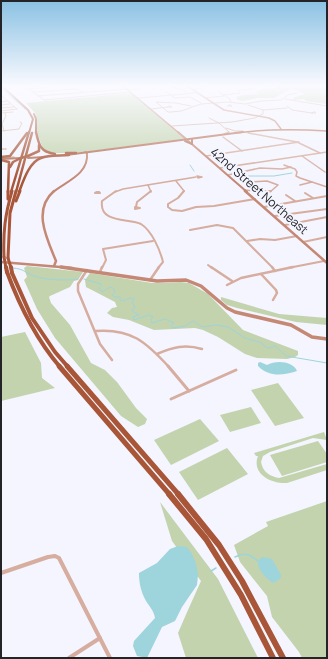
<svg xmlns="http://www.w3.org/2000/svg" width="328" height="659" viewBox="0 0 328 659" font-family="Manrope,sans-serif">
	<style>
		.green { fill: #c2d3ad }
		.water { fill: #9ed4db }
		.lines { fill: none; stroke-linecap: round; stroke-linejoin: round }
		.stream-far1 { stroke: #9ed4db; stroke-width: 1 }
		.stream { stroke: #9ed4db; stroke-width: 1.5 }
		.street-far5 { stroke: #d6ad9f; stroke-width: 1 }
		.street-far4 { stroke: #d6ad9f; stroke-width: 1.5 }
		.street-far3 { stroke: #d6ad9f; stroke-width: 2 }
		.street-far2 { stroke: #d6ad9f; stroke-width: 2.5 }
		.street-far1 { stroke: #d6ad9f; stroke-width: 3 }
		.street { stroke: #d6ad9f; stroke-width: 4 }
		.secondary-far3 { stroke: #c48874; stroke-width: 1.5 }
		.secondary-far2 { stroke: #c48874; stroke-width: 2 }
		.secondary-far1 { stroke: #c48874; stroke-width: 2.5 }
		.secondary { stroke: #c48874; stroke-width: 3.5 }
		.primary-far1 { stroke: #b56d54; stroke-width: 1.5 }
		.primary { stroke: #b56d54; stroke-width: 2 }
		.highway-far5 { stroke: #a85538; stroke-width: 2 }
		.highway-far4 { stroke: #a85538; stroke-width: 2.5 }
		.highway-far3 { stroke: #a85538; stroke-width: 3 }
		.highway-far2 { stroke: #a85538; stroke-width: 4 }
		.highway-far1 { stroke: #a85538; stroke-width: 5 }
		.highway { stroke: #a85538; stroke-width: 6 }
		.highway-bridge-far2 { stroke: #a85538; stroke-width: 2.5 }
		.highway-bridge-far1 { stroke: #a85538; stroke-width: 3 }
		.highway-bridge { stroke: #a85538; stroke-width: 4 }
		.labels { text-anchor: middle; stroke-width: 4; stroke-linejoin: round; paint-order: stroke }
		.far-street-label { font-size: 12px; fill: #232427; stroke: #f4f5fe }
	</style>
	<rect width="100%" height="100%" fill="#f4f5fe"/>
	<!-- green -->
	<g class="green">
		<polygon points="278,86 321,86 327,88 327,104 306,101 304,99 293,100 295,97 306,94 293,89 289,90 274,98 257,98 243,101 238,100 236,97 244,95 259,94 255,92 264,89 276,88"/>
		<polygon points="132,93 186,139 76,153 46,153 44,152 37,132 36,114 26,103"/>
		<polygon points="27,266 83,272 78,280 74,281 70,287 50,296 49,297 51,303 70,325 91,363 105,370 117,382 136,408 147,419 145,424 138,427 121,416 55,338 37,309 24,280 27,277 24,268"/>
		<polygon points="90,273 152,283 167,283 180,282 189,283 208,294 243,330 298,351 298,355 295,357 287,359 257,358 245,354 218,337 203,330 195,328 154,330 129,320 113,317 107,313 112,308 117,307 115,302 86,287 85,280"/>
		<polygon points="221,297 279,314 327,318 327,325 296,322 237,308 227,305 221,300"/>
		<polygon points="25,332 41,363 42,378 55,388 1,401 1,337"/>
		<polygon points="278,383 304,418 275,426 251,390"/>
		<polygon points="251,407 261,423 230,432 220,415"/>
		<polygon points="200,419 219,441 171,465 154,440"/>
		<path d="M324 432 327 440 313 438 270 452 263 456 261 462C263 472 269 476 279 478L327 464V470L287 483C272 484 251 474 258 456H256L254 453Z"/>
		<polygon points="318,441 327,454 327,462 282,476 270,455"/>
		<polygon points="227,448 248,474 198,500 179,472"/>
		<polygon points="327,501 327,658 302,658 299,652 272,617 267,596 240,562 234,545 268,526 266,522"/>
		<polygon points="160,502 218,579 258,658 186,658 178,633 188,610 201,581 172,541"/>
	</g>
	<!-- water -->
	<g class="water">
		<path d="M260 362 267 365C276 360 293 361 297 371 282 376 269 377 258 366V363Z"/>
		<path d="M178 546 187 547 192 554 196 564 198 575 197 585 182 607 175 621 162 627 147 658 137 656 133 646 134 641 155 618C154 611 150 607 146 601 141 592 139 583 139 573L157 563 170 549Z"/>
		<path d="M262 557 272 559 281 575 280 579 273 583C266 578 257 570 258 561Z"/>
	</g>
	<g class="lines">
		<!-- stream-far1 -->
		<g class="stream-far1">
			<polyline points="1,88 25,109"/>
			<polyline points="190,165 194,171"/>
			<polyline points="243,176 274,176 292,173"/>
			<path d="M13 268C24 269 24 272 34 276 44 280 67 281 78 279"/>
			<polyline points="84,279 101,284 102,285 99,288 102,292 110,287 113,288 115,292 112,295 114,297 120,297 120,300 123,301 130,298 134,299 132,302 135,307 132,311 139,315 133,317 134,320 149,315 153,317 151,320 152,323 165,319 174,323 171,326 173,328 185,326 193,321 202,327 216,325 228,327 245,338 262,343 265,347 269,348 275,346 286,356 327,363"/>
		</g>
		<!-- stream -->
		<g class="stream">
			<path d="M235 557C245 552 249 554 258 561"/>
			<polyline points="211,571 216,568"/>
		</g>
		<!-- street-far5 -->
		<g class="street-far5">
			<polyline points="25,86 44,100 130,92"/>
			<polyline points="91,86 96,92"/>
			<polyline points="261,86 269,87"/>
			<polyline points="171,87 183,90 186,93"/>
			<polyline points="157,88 158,86"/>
			<polyline points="29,89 57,86"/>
			<polyline points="128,90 140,89"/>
			<polyline points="193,90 208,86"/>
			<polyline points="33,92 77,89 83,92"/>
			<polyline points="166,92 171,95"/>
			<polyline points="219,92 230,99 231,102"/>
			<polyline points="1,95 17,109"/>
			<polyline points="170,95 175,98 190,97 201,103"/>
			<polyline points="223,95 240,93 238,90 254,89"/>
			<polyline points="38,96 126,89"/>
			<polyline points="138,98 196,93"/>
			<polyline points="205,98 224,96"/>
			<polyline points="285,99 327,106"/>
			<polyline points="1,102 7,101"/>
			<polyline points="1,105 10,104"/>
			<polygon points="230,105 232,106 228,106"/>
			<polyline points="248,105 263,110"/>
			<polygon points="170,106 172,107 168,107"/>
			<polyline points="191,106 176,103 156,102 168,112 171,112 181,111 201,104 228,102 245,104 261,101 281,100 288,95 297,93"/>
			<polyline points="287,106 292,110 312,113"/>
			<polyline points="1,108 14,107"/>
			<polyline points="151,109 168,107"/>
			<polyline points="1,111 17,109"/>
			<polygon points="315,112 316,113 312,113"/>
			<polyline points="1,113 13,112"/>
			<polyline points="209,118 219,123 229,132 227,133"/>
			<polyline points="172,126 232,122 255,118 263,114 263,110 287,108"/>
			<polyline points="226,128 235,131 243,131"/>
			<polyline points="1,131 19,129 22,123 20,122"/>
			<polyline points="4,131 2,124 6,116 5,113"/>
		</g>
		<!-- street-far4 -->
		<g class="street-far4">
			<polyline points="248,133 297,142 320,153"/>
			<polyline points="224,134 229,132"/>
			<polyline points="223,137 242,151"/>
			<polyline points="1,149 6,149"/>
			<polyline points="206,156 299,142"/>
			<polyline points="302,156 325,172"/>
			<polyline points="4,158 14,157"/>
			<polyline points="284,165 295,169 297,172 296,176 300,178 327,187"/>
			<polyline points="220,168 327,152"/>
			<polyline points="228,175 260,168 282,169 291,167"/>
			<polygon points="197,176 202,177 198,178"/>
			<polyline points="176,181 184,191 183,192"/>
			<polyline points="247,182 267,181 278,185 270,192"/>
			<polyline points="148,185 151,192"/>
			<polyline points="300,185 312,182"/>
			<polyline points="244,190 269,192"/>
			<polyline points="115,192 123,189 196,177"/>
		</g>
		<!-- street-far3 -->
		<g class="street-far3">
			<path d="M116 191 102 201C99 224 129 218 141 224 152 231 160 250 163 262L158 268"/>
			<polyline points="184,191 178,198 168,204 168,207 172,210 182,211 196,207 214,206 255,199"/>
			<polyline points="256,191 271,191"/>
			<polygon points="97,192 99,192 100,193 95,193"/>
			<polyline points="305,193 313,198"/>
			<polyline points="286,195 295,201"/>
			<polyline points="268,198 277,205"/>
			<polygon points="135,207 140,208 135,209"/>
			<polyline points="136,207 137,202 151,191"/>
			<polyline points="264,207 327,196"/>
			<polyline points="275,216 327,209"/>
			<polyline points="285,225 327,217"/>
			<polyline points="190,230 217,225 233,228 273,268"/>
			<polyline points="247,241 260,239 275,240 297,236"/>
			<polyline points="303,242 327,237"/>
			<polyline points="208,265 212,268"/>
			<polyline points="102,268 106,260 103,249 153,241"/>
			<polyline points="288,268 324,261"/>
		</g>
		<!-- street-far2 -->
		<g class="street-far2">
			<polyline points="211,267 232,281"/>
			<polyline points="272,267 275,271"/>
			<polyline points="87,270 78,284 78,291 100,344 112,360"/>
			<polyline points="100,272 102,267"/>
			<polyline points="261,274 276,290 277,293 273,300"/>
			<polyline points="150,280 159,267"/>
			<polyline points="227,285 241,278 293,267"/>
			<path d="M95 331C131 328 146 342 169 367"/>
			<path d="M157 354C173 347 185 344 202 349"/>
		</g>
		<!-- street-far1 -->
		<g class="street-far1">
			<polyline points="168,366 189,391"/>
			<polyline points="171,399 236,370"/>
		</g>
		<!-- street -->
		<g class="street">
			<polyline points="1,573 48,557 55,556 59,558 110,658"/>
			<polyline points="69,658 100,638"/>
		</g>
		<!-- secondary-far3 -->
		<g class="secondary-far3">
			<polyline points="123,86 179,133"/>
			<polyline points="187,86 224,110 269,118 275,121 281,129"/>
		</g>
		<!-- secondary-far2 -->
		<g class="secondary-far2">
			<polyline points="178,132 247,192"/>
			<path d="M53 192C67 181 89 174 87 153L85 152"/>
		</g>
		<!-- secondary-far1 -->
		<g class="secondary-far1">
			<path d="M54 191C32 210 47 239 56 261L54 266"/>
			<polyline points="245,191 327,263"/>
			<polyline points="1,262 72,268"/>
		</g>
		<!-- secondary -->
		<polyline class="secondary" points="61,267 157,281 186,280 201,286 227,308 235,312 291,325 312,337 327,339"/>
		<!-- primary-far1 -->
		<path class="primary-far1" d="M235 133C266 129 296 129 327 131"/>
		<!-- primary -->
		<g class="primary">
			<polyline points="185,141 192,144 192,139"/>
			<polyline points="66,155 243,132"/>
			<polyline points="28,158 44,157"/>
			<polyline points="1,159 21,158"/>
		</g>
		<!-- highway-far5 -->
		<g class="highway-far5">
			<polyline points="2,86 28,110 33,119 29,133"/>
			<polyline points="34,114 36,119 36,133"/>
		</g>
		<!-- highway-far4 -->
		<g class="highway-far4">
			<path d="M36 132C39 145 40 152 55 154"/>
			<polyline points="66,153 76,153"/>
			<polyline points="28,156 39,151 39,145"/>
			<polyline points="1,157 10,156 27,133"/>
			<polyline points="1,160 9,162 8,192"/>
			<polyline points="10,167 13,162 21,158"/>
			<polyline points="11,192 29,132"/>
			<polyline points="16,192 32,133"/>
			<path d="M19 192C23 182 29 162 41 158 49 155 60 156 69 155"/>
		</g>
		<!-- highway-far3 -->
		<g class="highway-far3">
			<polyline points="8,199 8,191"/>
			<polyline points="16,201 20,191"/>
			<path d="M4 257C3 232 5 215 12 191"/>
			<polyline points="8,258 10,213 16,191"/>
		</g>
		<!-- highway-far2 -->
		<g class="highway-far2">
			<path d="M7 272C20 307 36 339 60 367"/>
			<polyline points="12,273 32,318 55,352 68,367"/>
		</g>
		<!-- highway-far1 -->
		<g class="highway-far1">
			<polyline points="59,366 170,495"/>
			<polyline points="67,366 179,495"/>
		</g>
		<!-- highway -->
		<g class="highway">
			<polyline points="169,494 206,539 241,595 273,658"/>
			<polyline points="178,494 219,545 242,581 283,658"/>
		</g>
		<!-- highway-bridge-far2 -->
		<polyline class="highway-bridge-far2" points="21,158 28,156"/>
		<!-- highway-bridge-far1 -->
		<g class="highway-bridge-far1">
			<polyline points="4,257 6,268"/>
			<polyline points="8,258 11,268"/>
		</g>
		<!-- highway-bridge -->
		<g class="highway-bridge">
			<polyline points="6,267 7,272"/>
			<polyline points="11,267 12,273"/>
		</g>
	</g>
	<!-- sky -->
	<linearGradient id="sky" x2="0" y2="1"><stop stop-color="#8ac1e3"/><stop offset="0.48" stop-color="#fafaff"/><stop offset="1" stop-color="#fafaff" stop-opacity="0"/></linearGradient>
	<rect width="328" height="179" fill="url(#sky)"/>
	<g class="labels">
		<!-- far-street labels -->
		<g class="far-street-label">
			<text transform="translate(259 191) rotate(41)" y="4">42nd Street Northeast</text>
		</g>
	</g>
	<!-- border -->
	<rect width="328" height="659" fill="none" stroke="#232427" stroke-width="4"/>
</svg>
